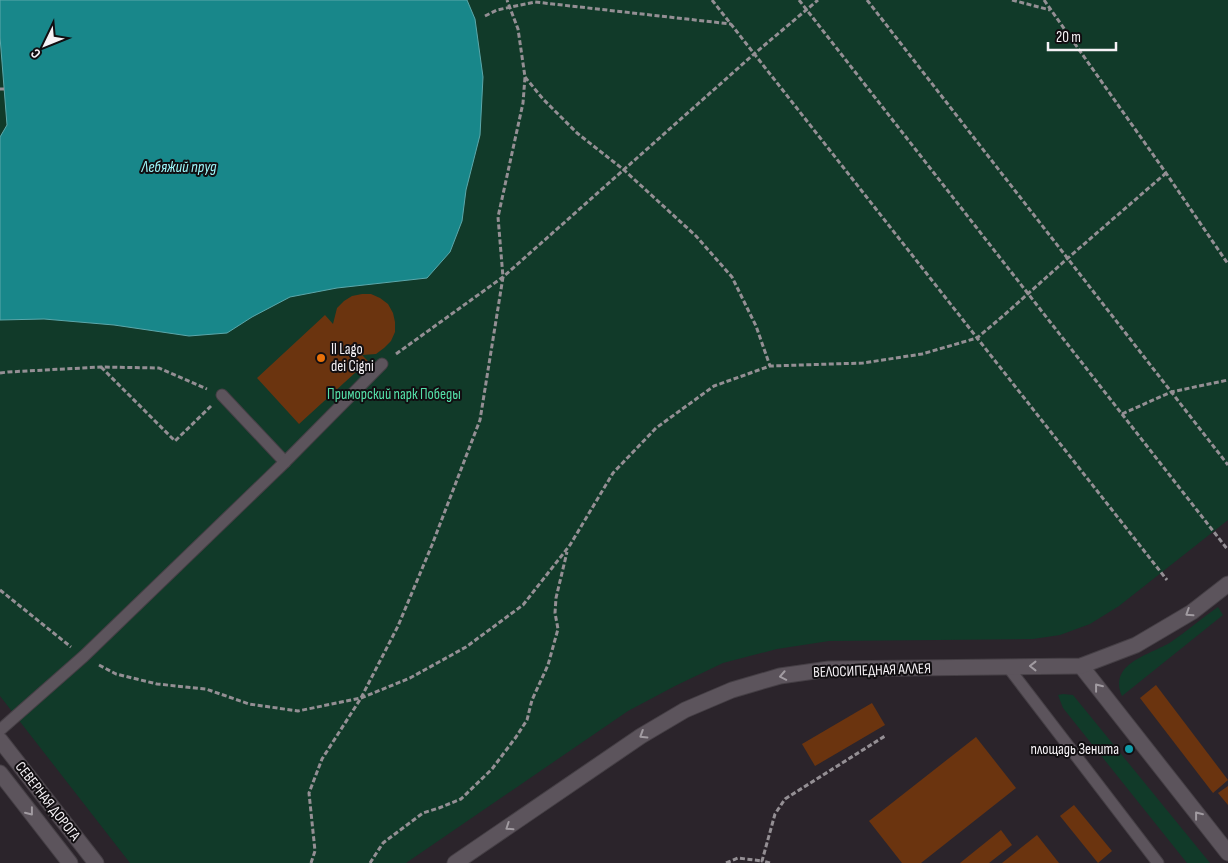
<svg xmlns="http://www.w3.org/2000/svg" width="1228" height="863" viewBox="0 0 1228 863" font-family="'Sofia Sans Condensed',sans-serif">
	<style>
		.green { fill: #113a29 }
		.water { fill: #18878a; stroke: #5ba7aa }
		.building { fill: #6b340f }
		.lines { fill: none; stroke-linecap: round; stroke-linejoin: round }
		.lane-casing { stroke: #453f45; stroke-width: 13 }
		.street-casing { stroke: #453f45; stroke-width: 17 }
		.path { stroke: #948f94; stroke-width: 3; stroke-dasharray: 5 2.5; stroke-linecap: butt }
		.lane { stroke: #5c545c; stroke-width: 11 }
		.street { stroke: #5c545c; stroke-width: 15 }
		.oneway { stroke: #a19ba1 }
		.food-dot { fill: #e8710a; stroke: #110e11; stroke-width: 2 }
		.culture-dot { fill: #0f9aa8; stroke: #110e11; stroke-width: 2 }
		.labels { text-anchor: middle; stroke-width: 4; stroke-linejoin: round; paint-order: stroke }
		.poi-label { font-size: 15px; fill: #f6f2f6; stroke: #110e11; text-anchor: start }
		.park-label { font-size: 15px; fill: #55e0a9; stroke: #110e11 }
		.street-label { font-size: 15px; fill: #f6f2f6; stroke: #110e11 }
		.water-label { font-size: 16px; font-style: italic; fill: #9cf6f9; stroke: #110e11 }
	</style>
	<rect width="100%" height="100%" fill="#2b242b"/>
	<!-- green -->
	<g class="green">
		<polygon points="0,0 1228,0 1228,520 1119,606 1090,624 1060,635 1033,639 829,641 777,649 723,663 675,686 628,711 406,863 130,863 0,696"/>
		<path d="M1218 607 1223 615 1122 696C1108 663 1150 655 1171 642 1187 631 1202 618 1218 607Z"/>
		<polygon points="1063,694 1073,695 1210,863 1187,863 1063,708 1058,695"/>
	</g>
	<!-- water -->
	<polygon class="water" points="0,0 467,0 475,19 483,77 480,135 466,190 462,221 450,252 427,278 337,288 290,297 252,317 227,333 189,336 114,325 44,319 0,320 0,137 7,125 0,37"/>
	<!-- building -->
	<g class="building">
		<polygon points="362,294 371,294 380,298 388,304 393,313 395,322 395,332 391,341 384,348 376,354 362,355 368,361 299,424 257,378 325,315 333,324 337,308 344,301 352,296"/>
		<polygon points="1156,685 1228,780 1213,793 1140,698"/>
		<polygon points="872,703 885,725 815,766 802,744"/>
		<polygon points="976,737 1016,788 921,863 902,863 869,821"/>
		<polygon points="1228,786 1228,805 1218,793"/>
		<polygon points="1074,805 1112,851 1098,863 1060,816"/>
		<polygon points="1001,830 1012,845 989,863 960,863"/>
		<polygon points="1037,835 1059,863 1002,863"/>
	</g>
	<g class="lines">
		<!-- lane casing -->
		<g class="lane-casing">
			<g id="lane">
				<polyline points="222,395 285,462"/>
				<polyline points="1008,667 1158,863"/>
				<polyline points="0,730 84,656 285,462 382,364"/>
			</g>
		</g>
		<!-- street casing -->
		<g class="street-casing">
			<g id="street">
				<polyline points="1081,666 1228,853"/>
				<polyline points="0,740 96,863"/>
				<polyline points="0,773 70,863"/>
				<polyline points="455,863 641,736 685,710 732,690 780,676 829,669 1081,666 1136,645 1192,612 1228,584"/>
			</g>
		</g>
		<!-- path -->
		<g class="path">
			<polyline points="712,0 1167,580"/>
			<polyline points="799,0 1228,550"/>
			<polyline points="867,0 1228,465"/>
			<polyline points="1012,0 1050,10"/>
			<polyline points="1044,0 1166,173 1228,264"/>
			<polyline points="485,16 497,10 535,2 731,24"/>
			<polyline points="525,77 543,99 577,133 624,170 696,236 732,277 756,326 770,366"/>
			<polyline points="0,89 4,89"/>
			<polyline points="396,354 503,277 754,54 818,0"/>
			<polyline points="101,367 175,441 211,406"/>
			<polyline points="0,373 8,372 101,367 159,368 207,389"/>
			<polyline points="1122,414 1171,392 1228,380"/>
			<polyline points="0,590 71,647"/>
			<polyline points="99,665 116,674 157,684 206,689 249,704 298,711 361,698 410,678 466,647 523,605 570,545 613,473 656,428 714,386 770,366 863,363 922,354 977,338 1003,316 1068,258 1166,173"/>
			<polyline points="311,863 315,851 309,793 322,759 361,698 398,626 432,545 480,420 503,277 498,217 523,103 525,77 518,29 507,0"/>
			<polyline points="370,863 383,843 423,813 439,808 461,799 492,769 516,737 527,720 532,700 548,665 558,629 555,613 556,598 567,552"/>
			<polyline points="726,863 738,858 762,861"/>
			<polyline points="770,863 762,861 775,814 785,799 885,736"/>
		</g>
		<!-- lane -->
		<use href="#lane" class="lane"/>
		<!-- street -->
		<use href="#street" class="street"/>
	</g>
	<!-- one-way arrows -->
	<defs><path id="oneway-chevron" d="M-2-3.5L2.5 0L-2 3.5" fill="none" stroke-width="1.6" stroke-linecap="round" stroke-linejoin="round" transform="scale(1.25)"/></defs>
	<g class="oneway">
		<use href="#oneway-chevron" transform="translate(1189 613) rotate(147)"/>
		<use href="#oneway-chevron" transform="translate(1033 666) rotate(180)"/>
		<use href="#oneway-chevron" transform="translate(783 676) rotate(169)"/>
		<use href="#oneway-chevron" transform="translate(1098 687) rotate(-128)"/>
		<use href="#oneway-chevron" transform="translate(643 735) rotate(148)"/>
		<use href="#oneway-chevron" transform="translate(30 812) rotate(52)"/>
		<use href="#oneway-chevron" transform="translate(1198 815) rotate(-128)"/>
		<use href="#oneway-chevron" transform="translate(509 827) rotate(146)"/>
	</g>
	<!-- markers -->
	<circle class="food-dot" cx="321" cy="358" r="5"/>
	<circle class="culture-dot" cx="1129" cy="749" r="5"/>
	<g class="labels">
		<!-- poi labels -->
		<g class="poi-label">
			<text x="331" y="354">Il Lago<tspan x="331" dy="17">dei Cigni</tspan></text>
			<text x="1119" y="754" text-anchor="end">площадь Зенита</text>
		</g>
		<!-- park labels -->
		<g class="park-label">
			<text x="394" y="399">Приморский парк Победы</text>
		</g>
		<!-- street labels -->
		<g class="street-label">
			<text transform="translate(872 670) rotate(-2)" y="5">ВЕЛОСИПЕДНАЯ АЛЛЕЯ</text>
			<text transform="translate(48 801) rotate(52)" y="5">СЕВЕРНАЯ ДОРОГА</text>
		</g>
		<!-- water labels -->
		<g class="water-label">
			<text x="179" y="172">Лебяжий пруд</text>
		</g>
	</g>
	<!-- north arrow -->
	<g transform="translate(45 45) rotate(227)" stroke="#110e11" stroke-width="4" paint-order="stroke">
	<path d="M0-4L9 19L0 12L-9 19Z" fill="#f6f2f6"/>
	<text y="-8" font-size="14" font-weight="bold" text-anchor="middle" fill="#f6f2f6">С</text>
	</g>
	<!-- scale -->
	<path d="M1048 42v8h68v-8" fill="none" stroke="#f6f2f6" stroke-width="2.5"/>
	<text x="1056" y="42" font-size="15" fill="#f6f2f6" stroke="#110e11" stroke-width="4" paint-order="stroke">20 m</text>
</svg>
